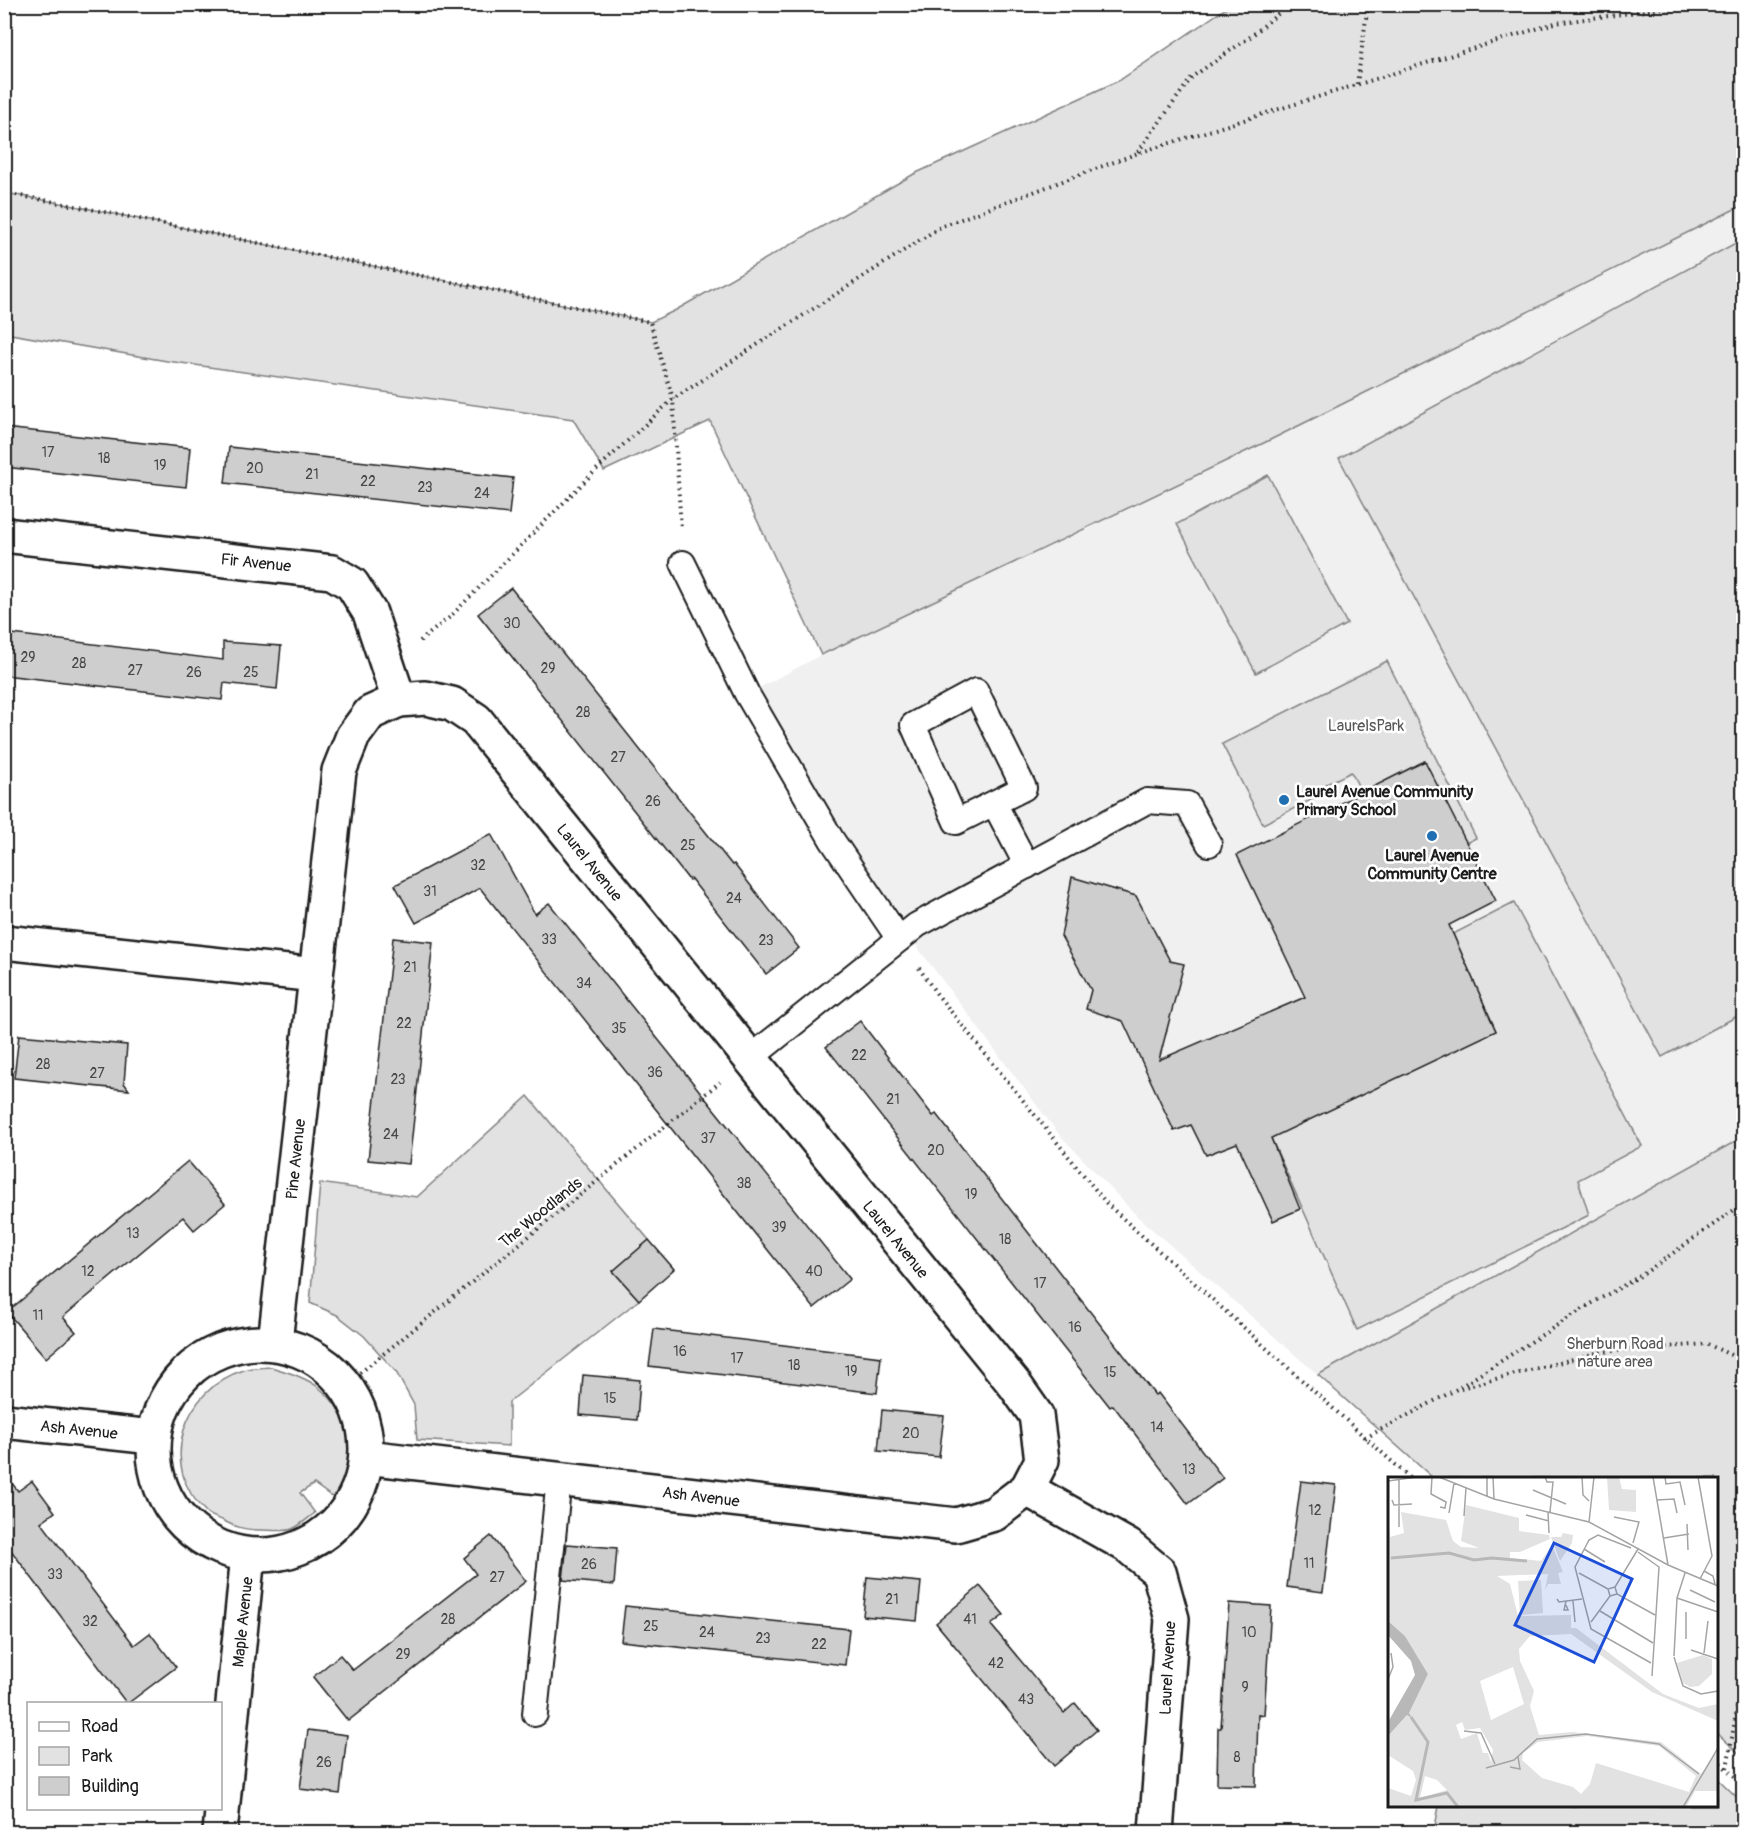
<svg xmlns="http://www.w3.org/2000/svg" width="1748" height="1837" viewBox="0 0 1748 1837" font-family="Pangolin,sans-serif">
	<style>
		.built { fill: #f0f0f0 }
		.green { fill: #e2e2e2; stroke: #7f7f7f; stroke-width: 1.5 }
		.building { fill: #cecece; stroke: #1c1c1c; stroke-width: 1.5 }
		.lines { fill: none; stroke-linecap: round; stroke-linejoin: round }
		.service-casing { stroke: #1c1c1c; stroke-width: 28 }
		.minor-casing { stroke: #1c1c1c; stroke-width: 38 }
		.path { stroke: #1c1c1c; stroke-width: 4; stroke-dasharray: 1.5 4.5; stroke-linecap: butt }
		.service { stroke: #fff; stroke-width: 24 }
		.minor { stroke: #fff; stroke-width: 33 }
		.poi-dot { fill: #1f6fb2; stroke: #fff; stroke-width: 2 }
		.labels { text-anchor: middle; stroke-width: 5; stroke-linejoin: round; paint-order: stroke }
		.number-label { font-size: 14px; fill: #484848 }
		.street-label { font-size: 16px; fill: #1c1c1c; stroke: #fff }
		.park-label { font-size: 16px; fill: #575757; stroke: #fff }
		.poi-label { font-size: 16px; font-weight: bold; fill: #1c1c1c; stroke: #fff; text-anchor: start }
		.inset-river { fill: none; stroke: #b8b8b8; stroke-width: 3 }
		.inset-road { fill: none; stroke: #a4a4a4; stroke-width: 1.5 }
		.view { fill: #1d4ed8; fill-opacity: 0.15; stroke: #1d4ed8; stroke-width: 3 }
		.inset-edge { fill: none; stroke: #1c1c1c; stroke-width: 3 }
	</style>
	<rect width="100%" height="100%" fill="#fff"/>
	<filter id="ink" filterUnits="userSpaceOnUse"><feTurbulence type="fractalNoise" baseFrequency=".0167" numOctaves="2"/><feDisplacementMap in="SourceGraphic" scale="12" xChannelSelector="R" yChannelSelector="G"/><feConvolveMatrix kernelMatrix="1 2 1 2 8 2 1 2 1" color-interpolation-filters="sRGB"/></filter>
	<g filter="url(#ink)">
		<!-- built -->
		<polygon class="built" points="1743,205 1743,1137 1318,1375 1138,1217 1057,1132 890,911 757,689 821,655 1272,439"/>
		<!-- green -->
		<g class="green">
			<polygon points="1232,4 1743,5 1743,205 1272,439 821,655 710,421 604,471 573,419 167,361 5,333 5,193 55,202 651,322 676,310 914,174 1120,80"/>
			<polygon points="1743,239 1743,1013 1662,1057 1339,458"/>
			<polygon points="1268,475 1347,624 1256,673 1177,524"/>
			<polygon points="1387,661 1476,838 1466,843 1424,761 1362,793 1351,772 1312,791 1315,798 1263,824 1222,744"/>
			<polygon points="1514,903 1642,1146 1578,1180 1589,1215 1357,1330 1271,1138 1496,1031 1453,934"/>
			<polygon points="528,1096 649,1240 613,1271 639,1300 509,1402 509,1446 417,1440 414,1405 396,1372 364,1336 337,1315 310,1303 320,1183 417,1197"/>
			<polygon points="1743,1137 1743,1757 1717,1733 1716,1478 1433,1478 1318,1375"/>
			<path d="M271 1367C287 1372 305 1377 318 1387 355 1416 357 1461 335 1499L314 1484 300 1493 315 1513C308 1518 300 1526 292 1529 284 1532 270 1530 261 1530 245 1530 235 1527 222 1520 217 1518 210 1516 206 1512 156 1466 184 1388 244 1370 252 1367 263 1368 271 1367Z"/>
			<polygon points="1717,1778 1743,1803 1743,1832 1434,1832 1439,1806 1716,1806"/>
		</g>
		<!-- building -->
		<g class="building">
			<polygon points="4,428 190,448 186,487 4,467"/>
			<polygon points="229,447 513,478 509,514 225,483"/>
			<polygon points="511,588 732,865 734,864 799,948 766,974 691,879 689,880 478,614"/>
			<polygon points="4,633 223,660 223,642 281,646 277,689 224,683 222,700 4,675"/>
			<polygon points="1425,761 1496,901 1449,925 1496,1031 1271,1138 1300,1209 1273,1221 1237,1143 1206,1155 1191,1125 1174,1131 1123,1021 1086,1009 1091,990 1061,936 1072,877 1136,896 1170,961 1184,964 1159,1060 1305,997 1237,855"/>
			<polygon points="491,834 535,914 549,903 850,1279 814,1308 480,888 416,923 395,885"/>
			<polygon points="393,938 433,942 409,1164 368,1160"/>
			<polygon points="860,1021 933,1116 936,1114 1155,1395 1158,1393 1223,1478 1188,1504 1113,1405 1110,1407 826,1047"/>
			<polygon points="19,1035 127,1045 124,1083 129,1090 14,1078"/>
			<polygon points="188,1161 225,1204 194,1230 183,1217 63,1317 76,1332 46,1358 7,1312"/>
			<polygon points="649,1240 674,1269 639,1300 613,1271"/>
			<polygon points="654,1329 881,1357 877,1393 649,1366"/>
			<polygon points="583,1375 640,1380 637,1420 580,1415"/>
			<polygon points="882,1410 944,1416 939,1457 878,1451"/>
			<polygon points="4,1473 18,1491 32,1481 55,1512 41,1522 134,1645 150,1633 176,1667 127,1704 7,1545 4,1547"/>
			<polygon points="1301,1481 1336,1485 1323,1592 1287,1587"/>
			<polygon points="491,1536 526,1581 348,1721 313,1677 340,1655 353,1670 476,1574 464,1558"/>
			<polygon points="567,1544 617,1548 614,1585 563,1580"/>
			<polygon points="867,1577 921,1582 917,1621 863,1616"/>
			<polygon points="980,1586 1004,1615 991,1625 1064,1713 1075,1703 1097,1730 1054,1766 936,1623"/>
			<polygon points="1229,1603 1271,1606 1264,1715 1258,1714 1256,1786 1217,1785 1218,1728 1221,1728"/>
			<polygon points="625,1606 849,1629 845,1665 621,1641"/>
			<polygon points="308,1730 347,1735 340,1794 300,1789"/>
		</g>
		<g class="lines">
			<!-- service casing -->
			<g class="service-casing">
				<g id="service">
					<polyline points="683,563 747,694 832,840 899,939"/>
					<polyline points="994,803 956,822 913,725 976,691 1024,788 994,803 1027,866"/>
					<polyline points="749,1059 917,925 1147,801 1187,804 1209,844"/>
					<polyline points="535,1714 559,1479"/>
				</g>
			</g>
			<!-- minor casing -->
			<g class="minor-casing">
				<g id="minor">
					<polyline points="4,535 332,572 352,584 370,613 399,700 426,698 452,704 476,720 1015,1385 1036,1415 1042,1460 1027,1489 1128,1546 1159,1572 1172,1619 1156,1832"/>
					<polyline points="4,942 316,975"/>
					<polyline points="275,1342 339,771 353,736 370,713 399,700"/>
					<circle cx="260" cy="1449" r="106"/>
					<polyline points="4,1421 153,1437"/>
					<polyline points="366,1457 956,1525 994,1514 1027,1489"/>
					<polyline points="220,1832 248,1555"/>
				</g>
			</g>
			<!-- path -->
			<g class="path">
				<polyline points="1357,84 1368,4"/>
				<polyline points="1138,152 1192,77 1250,37 1290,4"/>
				<polyline points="4,193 55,202 650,322 673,399 681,529"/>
				<polyline points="420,641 450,617 596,470 673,399 942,226 1138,153 1555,23 1698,4"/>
				<polyline points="919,968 936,993 1107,1204 1410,1478"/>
				<polyline points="346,1384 720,1082"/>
				<polyline points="1460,1387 1589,1305 1642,1275 1744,1203"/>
				<polyline points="1365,1438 1457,1389 1600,1352 1707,1344 1744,1361"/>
				<polyline points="1716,1759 1744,1785"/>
				<polyline points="1727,1768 1744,1665"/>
			</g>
			<!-- service -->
			<use href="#service" class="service"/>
			<!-- minor -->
			<use href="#minor" class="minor"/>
		</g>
	</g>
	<!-- markers -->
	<g class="poi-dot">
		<circle cx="1284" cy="800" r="6"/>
		<circle cx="1432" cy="836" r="6"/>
	</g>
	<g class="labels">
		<!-- number labels -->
		<g class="number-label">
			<text x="48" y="457">17</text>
			<text x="104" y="463">18</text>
			<text x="160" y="470">19</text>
			<text x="255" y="473">20</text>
			<text x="312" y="479">21</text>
			<text x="368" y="486">22</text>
			<text x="425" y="492">23</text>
			<text x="482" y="498">24</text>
			<text x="512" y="628">30</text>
			<text x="28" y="662">29</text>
			<text x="79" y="668">28</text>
			<text x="548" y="673">29</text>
			<text x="135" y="675">27</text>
			<text x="194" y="677">26</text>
			<text x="251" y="677">25</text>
			<text x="583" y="717">28</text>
			<text x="618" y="762">27</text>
			<text x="653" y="806">26</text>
			<text x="688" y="850">25</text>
			<text x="478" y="870">32</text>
			<text x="430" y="896">31</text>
			<text x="734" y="903">24</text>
			<text x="549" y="944">33</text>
			<text x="766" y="945">23</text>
			<text x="410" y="972">21</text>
			<text x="584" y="988">34</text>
			<text x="404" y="1028">22</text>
			<text x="619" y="1033">35</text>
			<text x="859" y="1060">22</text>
			<text x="43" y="1069">28</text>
			<text x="655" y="1077">36</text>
			<text x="97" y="1078">27</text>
			<text x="398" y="1084">23</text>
			<text x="893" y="1104">21</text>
			<text x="391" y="1139">24</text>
			<text x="708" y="1143">37</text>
			<text x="936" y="1155">20</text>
			<text x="744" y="1188">38</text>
			<text x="971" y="1199">19</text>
			<text x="779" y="1232">39</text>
			<text x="133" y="1238">13</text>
			<text x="1005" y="1244">18</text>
			<text x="88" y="1276">12</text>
			<text x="814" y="1276">40</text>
			<text x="1040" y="1288">17</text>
			<text x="38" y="1320">11</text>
			<text x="1075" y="1332">16</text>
			<text x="680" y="1356">16</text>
			<text x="737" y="1363">17</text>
			<text x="794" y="1370">18</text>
			<text x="851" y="1376">19</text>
			<text x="1110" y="1377">15</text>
			<text x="610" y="1403">15</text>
			<text x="1157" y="1432">14</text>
			<text x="911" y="1438">20</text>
			<text x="1189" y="1474">13</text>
			<text x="1315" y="1515">12</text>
			<text x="1309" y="1568">11</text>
			<text x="589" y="1569">26</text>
			<text x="55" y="1579">33</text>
			<text x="497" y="1582">27</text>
			<text x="892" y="1604">21</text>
			<text x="448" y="1624">28</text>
			<text x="970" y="1624">41</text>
			<text x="90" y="1626">32</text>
			<text x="651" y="1631">25</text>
			<text x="707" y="1637">24</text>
			<text x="1249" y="1637">10</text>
			<text x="763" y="1643">23</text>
			<text x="819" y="1649">22</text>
			<text x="403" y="1659">29</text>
			<text x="996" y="1668">42</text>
			<text x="1245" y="1692">9</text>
			<text x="1026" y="1704">43</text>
			<text x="1237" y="1762">8</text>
			<text x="324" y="1767">26</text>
		</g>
		<!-- street labels -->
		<g class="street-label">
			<text transform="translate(256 562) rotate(6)" y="6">Fir Avenue</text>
			<text transform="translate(590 862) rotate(51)" y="6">Laurel Avenue</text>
			<text transform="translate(295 1159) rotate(-84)" y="6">Pine Avenue</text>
			<text transform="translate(540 1212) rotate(-39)" y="6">The Woodlands</text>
			<text transform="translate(896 1239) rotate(51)" y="6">Laurel Avenue</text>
			<text transform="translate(79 1429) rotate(6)" y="6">Ash Avenue</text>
			<text transform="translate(701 1496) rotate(7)" y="6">Ash Avenue</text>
			<text transform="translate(242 1622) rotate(-84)" y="6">Maple Avenue</text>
			<text transform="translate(1167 1668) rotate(-87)" y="6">Laurel Avenue</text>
		</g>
		<!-- park labels -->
		<g class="park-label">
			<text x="1366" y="731">LaurelsPark</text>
			<text x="1615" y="1349">Sherburn Road<tspan x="1615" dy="18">nature area</tspan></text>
		</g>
		<!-- poi labels -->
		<g class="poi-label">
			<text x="1296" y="797">Laurel Avenue Community<tspan x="1296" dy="18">Primary School</tspan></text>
			<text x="1432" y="861" text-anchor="middle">Laurel Avenue<tspan x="1432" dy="18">Community Centre</tspan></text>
		</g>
	</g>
	<!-- overview -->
	<g transform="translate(1388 1477)">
		<rect width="330" height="330" fill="#fff"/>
		<path d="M219 0H231L234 12 248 13V35L221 33ZM78 28 131 41V54L161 58 162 62 132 75H122V81L153 84 164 68 175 95 170 96 173 107H160L157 113 160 97 109 99 122 107 130 139 183 138V151H188L275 217 311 231 330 227V244L264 215 183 157 142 159 131 172 132 184 146 214 142 229 151 258 184 255 273 265 313 297 330 274V314H307L298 330H0V311L23 319 28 303 25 294 0 278V259L21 236 40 197 17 159 0 144V38L2 60 16 56 13 35 58 43 65 64 73 70 91 71 73 64ZM125 190 136 227 103 243 92 204ZM74 245 77 253 92 251 95 256 105 273 103 285 100 276H95L89 256 73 262 68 248ZM199 259 271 269 308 299 301 315 208 286 202 307 193 317 185 310 154 301 134 283 135 276 150 265ZM37 299 49 303 59 313 32 321ZM175 56 185 58 184 66 172 84 163 60H173ZM153 103 155 136 132 138 130 104ZM315 178 324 182V197L311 209 302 210 295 206 289 186Z" fill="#e2e2e2" fill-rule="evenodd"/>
		<path d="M0 144 17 159 40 197 21 236 24 241 19 238 0 259V245L27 198 23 184 0 158Z" fill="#b8b8b8"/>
		<path class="inset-river" d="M3 81 61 76 86 83 104 81 139 84M23 240 40 265 28 323 59 316 70 330"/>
		<path class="inset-road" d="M44 0 43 17 58 25 57 31 52 30M51 0 106 22 201 45 280 88 330 109M99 0V19M105 0 106 22M157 0 159 5H165L162 35M194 0 195 18 201 24M265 0 280 88M277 0 278 7 292 5 297 28M310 0 324 79 312 102M0 4 29 0M145 13 178 27M4 23 6 28 24 27M269 23 286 22 289 36M160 35 161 56M61 36 66 6M138 38 161 44M76 39 78 11M226 40 251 45 245 66M201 45 206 0M299 47 300 73M11 50V3M276 61 301 57M243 71 210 58 201 63 187 90 203 152 263 186M196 72 217 85M250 75 271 90 264 199M316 94 325 99 327 107M191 96 220 112M227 110 250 72M302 113 327 125M229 117 222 119 220 112 227 110 229 117 267 138M289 121 330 135M169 122 171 125 194 122M178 124 176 133H180L178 128M185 124 187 145M212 134 265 166M203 145 222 119M298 162V135M303 173 330 182M316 176 320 144M286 179 289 121 297 96M286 180 295 209 313 217 330 214M0 202 5 190 3 176M76 254 93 256 107 287M122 290 132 292 130 280M98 291 126 283 149 262 198 257 271 267 311 297M295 330 330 271"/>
		<path class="view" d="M166 66 244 102 206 185 127 148Z"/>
		<rect width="330" height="330" class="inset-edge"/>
	</g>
	<!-- margin -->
	<rect width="1748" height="1837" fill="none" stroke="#fff" stroke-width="24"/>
	<rect x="12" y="12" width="1724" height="1813" fill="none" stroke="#1c1c1c" stroke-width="2" filter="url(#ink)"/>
	<!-- legend -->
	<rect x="27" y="1702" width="195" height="108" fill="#ffffff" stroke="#a4a4a4" stroke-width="1.5"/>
	<rect x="39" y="1722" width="30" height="9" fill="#ffffff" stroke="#a4a4a4" stroke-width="1.5"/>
	<text x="81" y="1732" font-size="18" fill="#1c1c1c">Road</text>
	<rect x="39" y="1747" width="30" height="18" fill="#e2e2e2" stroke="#a4a4a4" stroke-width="1.5"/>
	<text x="81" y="1762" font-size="18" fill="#1c1c1c">Park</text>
	<rect x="39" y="1777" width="30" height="18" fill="#cecece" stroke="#a4a4a4" stroke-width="1.5"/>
	<text x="81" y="1792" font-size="18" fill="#1c1c1c">Building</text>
</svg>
